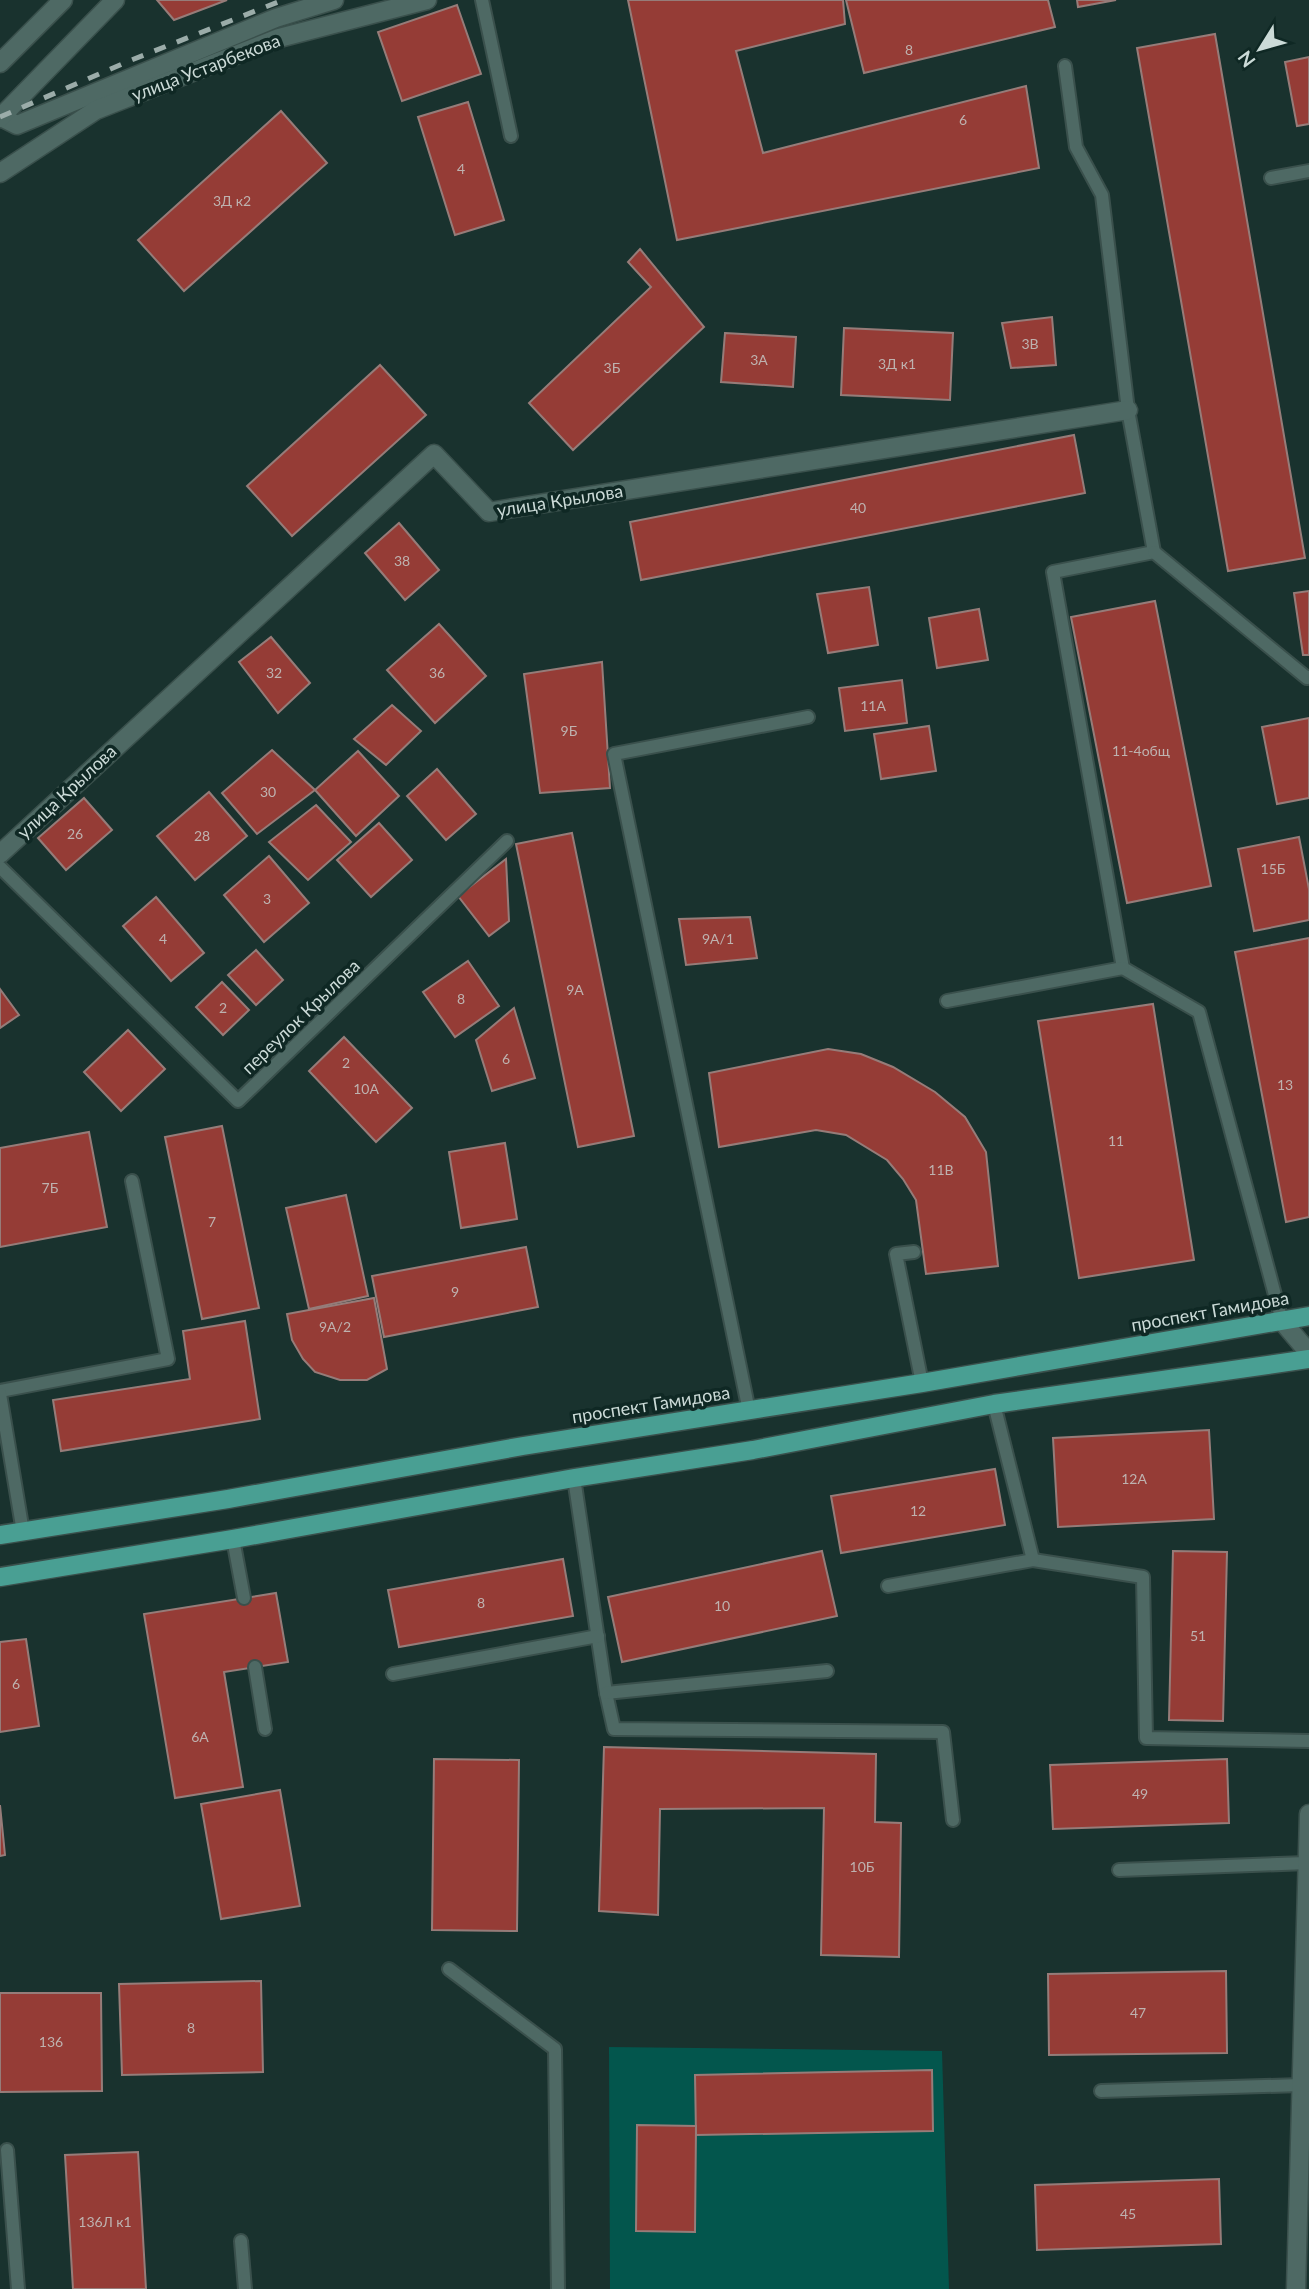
<svg xmlns="http://www.w3.org/2000/svg" width="1309" height="2289" viewBox="0 0 1309 2289" font-family="Lato,sans-serif">
	<style>
		.green { fill: #03564d }
		.building { fill: #953c36; stroke: #967c79; stroke-width: 2 }
		.lines { fill: none; stroke-linecap: round; stroke-linejoin: round }
		.lane-casing { stroke: #3a504c; stroke-width: 16 }
		.street-casing { stroke: #3a504c; stroke-width: 21 }
		.secondary-casing { stroke: #3a504c; stroke-width: 21 }
		.primary-casing { stroke: #3a504c; stroke-width: 21 }
		.lane { stroke: #4e6964; stroke-width: 12 }
		.street { stroke: #4e6964; stroke-width: 18 }
		.secondary { stroke: #4e6964; stroke-width: 18 }
		.primary { stroke: #499f93; stroke-width: 18 }
		.rail { stroke: #9baca9; stroke-width: 5; stroke-dasharray: 12 12; stroke-linecap: butt }
		.labels { text-anchor: middle; stroke-width: 7; stroke-linejoin: round; paint-order: stroke }
		.number-label { font-size: 14px; fill: #beb2af }
		.street-label { font-size: 18px; fill: #cbdad7; stroke: #0f2824 }
	</style>
	<rect width="100%" height="100%" fill="#19322e"/>
	<!-- green -->
	<polygon class="green" points="609,2047 942,2051 949,2289 610,2289"/>
	<!-- building -->
	<g class="building">
		<polygon points="157,0 227,0 174,20"/>
		<polygon points="628,0 843,0 845,24 736,51 763,153 1026,86 1039,168 677,240"/>
		<polygon points="846,0 1048,0 1055,27 864,73"/>
		<polygon points="1077,0 1116,0 1078,7"/>
		<polygon points="457,5 481,74 402,101 378,32"/>
		<polygon points="1215,34 1305,558 1228,571 1137,48"/>
		<polygon points="1309,57 1309,124 1297,126 1285,62"/>
		<polygon points="468,102 504,220 455,235 418,117"/>
		<polygon points="281,111 327,163 184,291 138,240"/>
		<polygon points="640,249 704,327 573,450 529,403 651,287 628,262"/>
		<polygon points="1052,317 1056,365 1011,368 1002,323"/>
		<polygon points="844,328 953,333 950,400 841,395"/>
		<polygon points="725,333 796,337 793,387 721,382"/>
		<polygon points="380,365 426,415 292,536 247,486"/>
		<polygon points="1074,435 1085,493 641,580 630,522"/>
		<polygon points="399,523 439,570 405,600 365,553"/>
		<polygon points="869,587 878,645 828,653 817,594"/>
		<polygon points="1309,591 1309,655 1303,655 1294,593"/>
		<polygon points="1155,601 1211,886 1127,903 1071,617"/>
		<polygon points="979,609 988,660 937,668 929,618"/>
		<polygon points="439,624 486,676 435,723 387,670"/>
		<polygon points="271,637 310,683 278,713 239,662"/>
		<polygon points="602,662 610,788 540,793 524,674"/>
		<polygon points="902,680 907,723 845,731 839,688"/>
		<polygon points="392,705 421,731 386,765 354,739"/>
		<polygon points="1309,718 1309,798 1277,804 1262,727"/>
		<polygon points="929,726 936,771 881,779 874,734"/>
		<polygon points="272,750 315,790 257,834 222,793"/>
		<polygon points="358,751 399,796 356,836 315,790"/>
		<polygon points="437,769 476,814 446,840 407,796"/>
		<polygon points="209,792 247,836 195,880 157,836"/>
		<polygon points="84,798 112,830 66,870 38,838"/>
		<polygon points="316,805 351,842 308,880 269,842"/>
		<polygon points="379,823 412,860 371,897 337,860"/>
		<polygon points="572,833 634,1136 578,1147 516,844"/>
		<polygon points="1299,837 1309,889 1309,920 1254,931 1238,849"/>
		<polygon points="269,856 309,903 264,942 224,895"/>
		<polygon points="506,859 509,921 489,936 458,896"/>
		<polygon points="156,897 204,953 171,981 123,926"/>
		<polygon points="750,917 757,958 686,965 679,919"/>
		<polygon points="1309,938 1309,1217 1286,1222 1235,952"/>
		<polygon points="256,950 283,980 256,1005 228,975"/>
		<polygon points="468,961 499,1006 455,1037 423,992"/>
		<polygon points="222,982 249,1010 223,1035 196,1007"/>
		<polygon points="0,989 19,1015 0,1028"/>
		<polygon points="1153,1004 1194,1260 1079,1278 1038,1021"/>
		<polygon points="514,1008 535,1078 492,1091 476,1040"/>
		<polygon points="128,1030 165,1069 121,1111 84,1072"/>
		<polygon points="344,1037 412,1108 376,1142 309,1071"/>
		<polygon points="828,1049 861,1054 893,1067 935,1092 965,1117 986,1152 998,1266 926,1274 916,1200 903,1179 887,1160 846,1135 816,1130 719,1147 709,1073"/>
		<polygon points="222,1126 259,1308 202,1319 165,1137"/>
		<polygon points="89,1132 107,1227 0,1247 0,1148"/>
		<polygon points="505,1143 517,1219 461,1228 449,1152"/>
		<polygon points="346,1195 368,1296 309,1309 286,1208"/>
		<polygon points="526,1247 538,1307 384,1337 372,1276"/>
		<polygon points="374,1298 387,1369 367,1380 340,1380 315,1372 303,1359 292,1340 287,1314"/>
		<polygon points="245,1321 260,1419 61,1451 53,1400 190,1379 183,1331"/>
		<polygon points="1209,1430 1214,1519 1058,1527 1053,1438"/>
		<polygon points="995,1469 1005,1525 841,1553 831,1496"/>
		<polygon points="822,1551 837,1616 622,1662 608,1597"/>
		<polygon points="1173,1551 1227,1552 1223,1721 1169,1720"/>
		<polygon points="563,1559 573,1616 399,1647 388,1590"/>
		<polygon points="276,1593 288,1662 224,1672 243,1787 175,1798 144,1614"/>
		<polygon points="26,1639 39,1726 0,1732 0,1642"/>
		<polygon points="604,1747 876,1754 875,1822 901,1823 899,1957 821,1955 824,1808 660,1809 658,1915 599,1911"/>
		<polygon points="434,1759 519,1760 517,1931 432,1930"/>
		<polygon points="1227,1759 1229,1823 1053,1829 1050,1765"/>
		<polygon points="280,1790 300,1906 221,1919 201,1804"/>
		<polygon points="0,1805 5,1855 0,1856"/>
		<polygon points="1226,1971 1227,2053 1049,2055 1048,1974"/>
		<polygon points="261,1981 263,2072 122,2075 119,1984"/>
		<polygon points="0,1993 101,1993 102,2091 0,2092"/>
		<polygon points="932,2070 933,2131 696,2135 695,2075"/>
		<polygon points="637,2125 696,2126 695,2232 636,2231"/>
		<polygon points="138,2152 146,2289 73,2289 65,2155"/>
		<polygon points="1219,2179 1221,2244 1037,2250 1035,2185"/>
	</g>
	<g class="lines">
		<!-- lane casing -->
		<g class="lane-casing">
			<g id="lane">
				<polyline points="482,0 511,136"/>
				<polyline points="1065,66 1076,147 1102,195 1128,410 1154,552 1053,572 1123,968 1199,1012 1282,1321"/>
				<polyline points="1271,178 1309,171"/>
				<polyline points="1154,552 1307,678 1309,677"/>
				<polyline points="0,867 238,1101 507,841"/>
				<polyline points="947,1001 1123,968"/>
				<polyline points="914,1252 896,1254 922,1383"/>
				<polyline points="0,1391 168,1359 132,1181"/>
				<polyline points="0,1394 23,1532"/>
				<polyline points="749,1411 614,754 808,717"/>
				<polyline points="574,1478 606,1693 614,1729 943,1732 953,1820"/>
				<polyline points="233,1539 244,1598"/>
				<polyline points="1033,1560 1143,1577 1146,1738 1309,1741"/>
				<polyline points="888,1586 1033,1560 994,1404"/>
				<polyline points="255,1667 265,1729"/>
				<polyline points="393,1674 598,1636"/>
				<polyline points="606,1693 827,1671"/>
				<polyline points="1119,1870 1307,1863"/>
				<polyline points="449,1969 555,2049 558,2289"/>
				<polyline points="1101,2091 1301,2085"/>
				<polyline points="7,2150 18,2289"/>
				<polyline points="241,2241 245,2289"/>
			</g>
		</g>
		<!-- street casing -->
		<g class="street-casing">
			<g id="street">
				<polyline points="0,854 434,454 489,512 1128,410"/>
				<polyline points="1282,1321 1309,1353"/>
				<polyline points="1296,2289 1309,1814"/>
			</g>
		</g>
		<!-- secondary casing -->
		<g class="secondary-casing">
			<g id="secondary">
				<polyline points="0,63 63,0"/>
				<polyline points="1,117 17,125 276,18 334,0"/>
				<polyline points="0,118 115,0"/>
				<polyline points="0,173 96,110 279,38 427,0"/>
			</g>
		</g>
		<!-- primary casing -->
		<g class="primary-casing">
			<g id="primary">
				<polyline points="0,1535 228,1499 523,1446 922,1383 1309,1316"/>
				<polyline points="0,1577 233,1539 574,1478 753,1450 994,1404 1309,1359"/>
			</g>
		</g>
		<!-- lane -->
		<use href="#lane" class="lane"/>
		<!-- street -->
		<use href="#street" class="street"/>
		<!-- secondary -->
		<use href="#secondary" class="secondary"/>
		<!-- primary -->
		<use href="#primary" class="primary"/>
		<!-- rail -->
		<polyline class="rail" points="0,117 129,61 283,0"/>
	</g>
	<g class="labels">
		<!-- number labels -->
		<g class="number-label">
			<text x="909" y="55">8</text>
			<text x="963" y="125">6</text>
			<text x="461" y="174">4</text>
			<text x="232" y="206">3Д к2</text>
			<text x="1030" y="349">3В</text>
			<text x="759" y="365">3А</text>
			<text x="897" y="369">3Д к1</text>
			<text x="612" y="373">3Б</text>
			<text x="858" y="513">40</text>
			<text x="402" y="566">38</text>
			<text x="274" y="678">32</text>
			<text x="437" y="678">36</text>
			<text x="873" y="711">11А</text>
			<text x="569" y="736">9Б</text>
			<text x="1141" y="756">11-4общ</text>
			<text x="268" y="797">30</text>
			<text x="75" y="839">26</text>
			<text x="202" y="841">28</text>
			<text x="1273" y="874">15Б</text>
			<text x="267" y="904">3</text>
			<text x="163" y="944">4</text>
			<text x="718" y="944">9А/1</text>
			<text x="575" y="995">9А</text>
			<text x="461" y="1004">8</text>
			<text x="223" y="1013">2</text>
			<text x="506" y="1064">6</text>
			<text x="346" y="1068">2</text>
			<text x="1285" y="1090">13</text>
			<text x="366" y="1094">10А</text>
			<text x="1116" y="1146">11</text>
			<text x="941" y="1175">11В</text>
			<text x="50" y="1193">7Б</text>
			<text x="212" y="1227">7</text>
			<text x="455" y="1297">9</text>
			<text x="335" y="1332">9А/2</text>
			<text x="1134" y="1484">12А</text>
			<text x="918" y="1516">12</text>
			<text x="481" y="1608">8</text>
			<text x="722" y="1611">10</text>
			<text x="1198" y="1641">51</text>
			<text x="16" y="1689">6</text>
			<text x="200" y="1742">6А</text>
			<text x="1140" y="1799">49</text>
			<text x="862" y="1872">10Б</text>
			<text x="1138" y="2018">47</text>
			<text x="191" y="2033">8</text>
			<text x="51" y="2047">136</text>
			<text x="1128" y="2219">45</text>
			<text x="105" y="2227">136Л к1</text>
		</g>
		<!-- street labels -->
		<g class="street-label">
			<text transform="translate(206 68) rotate(-21)" y="6">улица Устарбекова</text>
			<text transform="translate(560 501) rotate(-9)" y="6">улица Крылова</text>
			<text transform="translate(67 792) rotate(-43)" y="6">улица Крылова</text>
			<text transform="translate(301 1017) rotate(-44)" y="6">переулок Крылова</text>
			<text transform="translate(1210 1312) rotate(-10)" y="6">проспект Гамидова</text>
			<text transform="translate(651 1405) rotate(-9)" y="6">проспект Гамидова</text>
		</g>
	</g>
	<!-- north arrow -->
	<g transform="translate(1260 49) rotate(233)" stroke="#0f2824" stroke-width="5" paint-order="stroke">
	<path d="M0-5L12 26L0 18L-12 26Z" fill="#cbdad7"/>
	<text y="-10" font-size="19" font-weight="bold" text-anchor="middle" fill="#cbdad7">N</text>
	</g>
</svg>
